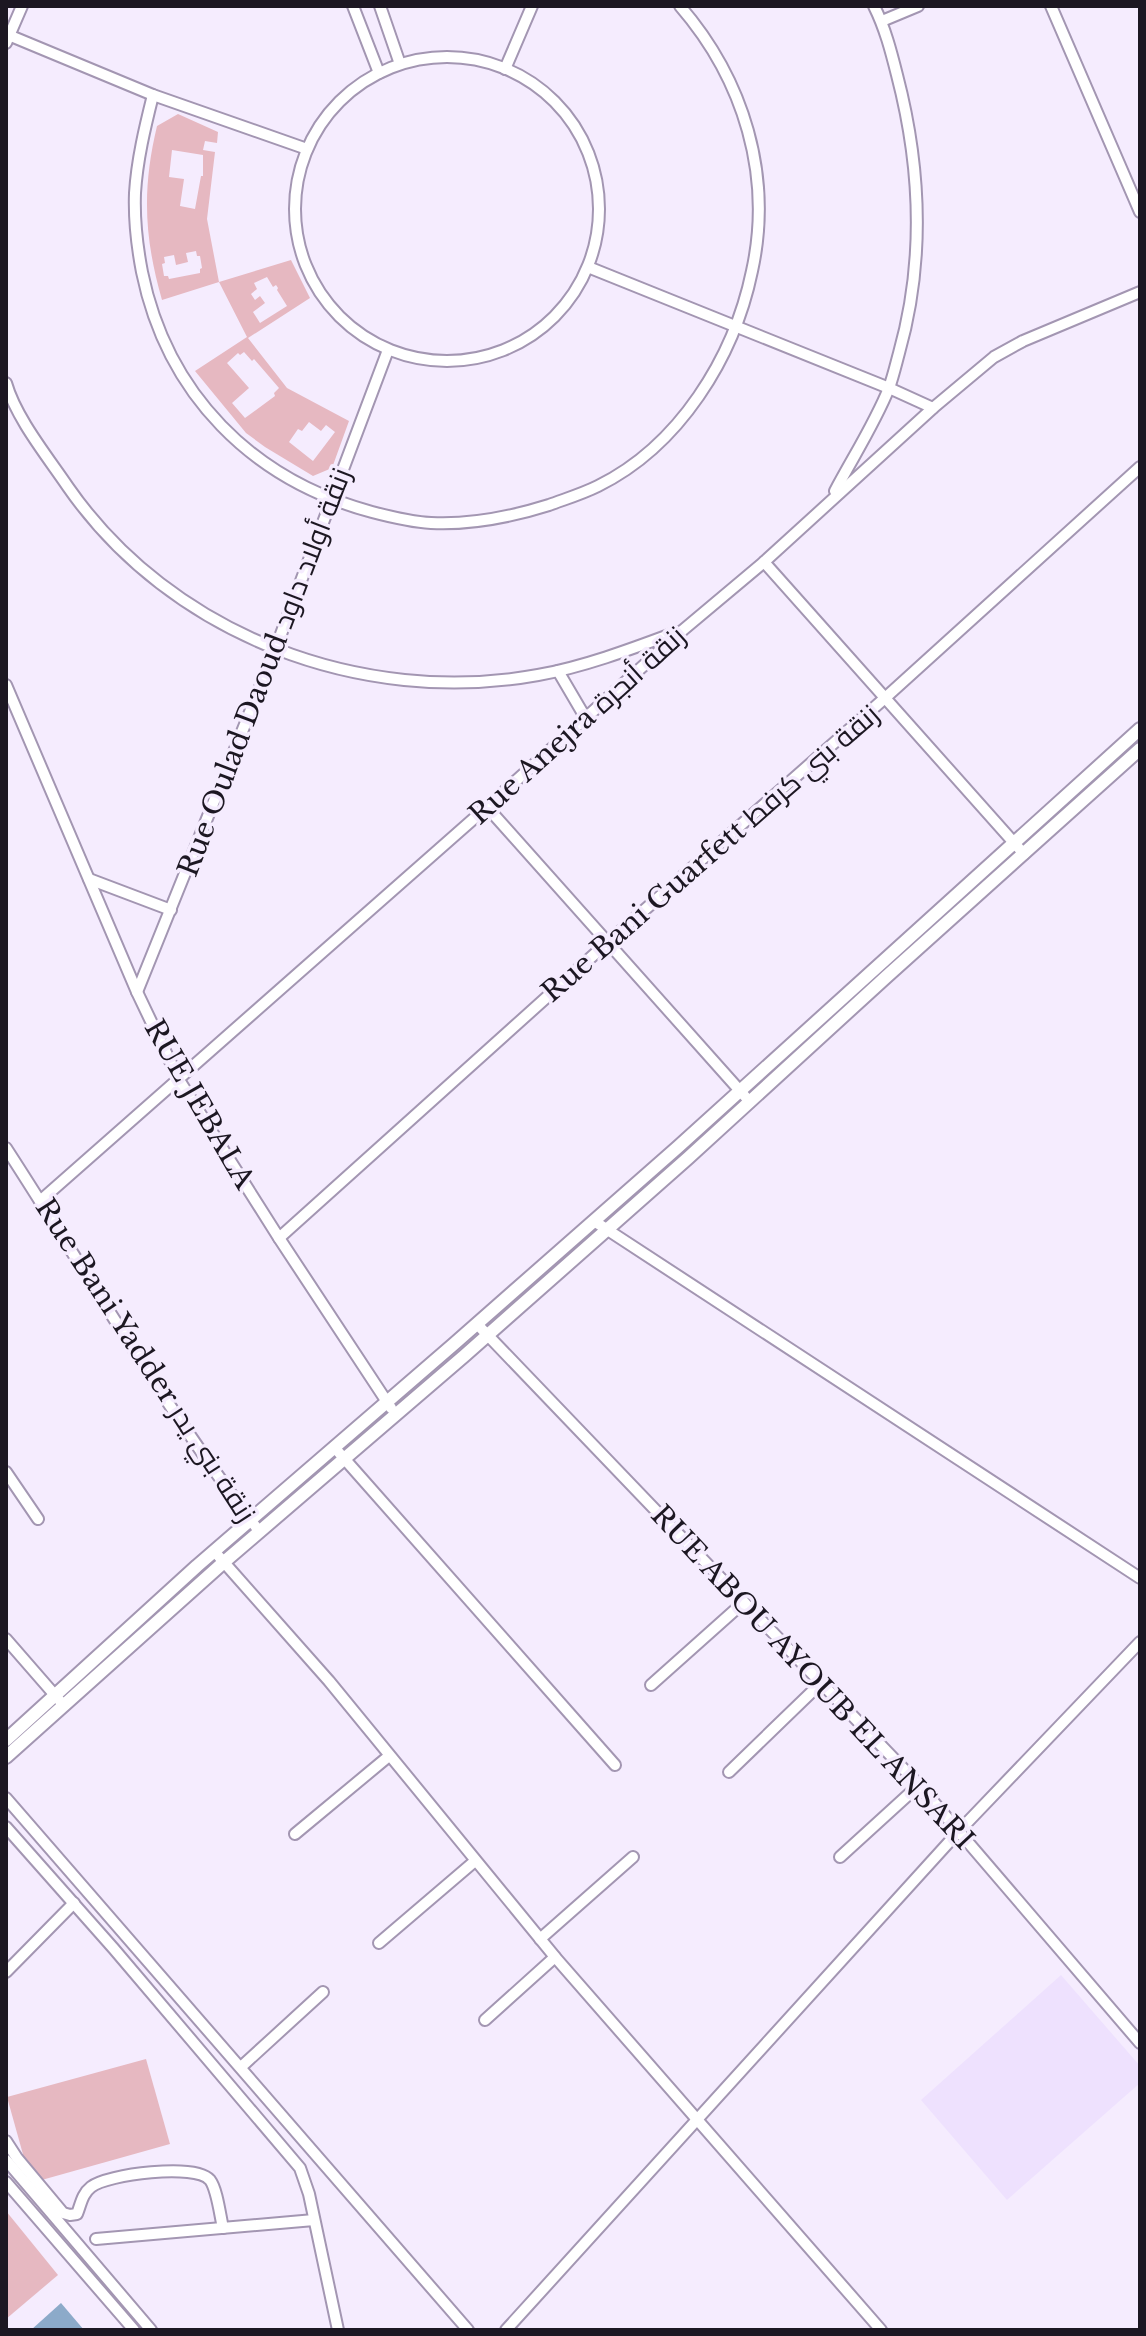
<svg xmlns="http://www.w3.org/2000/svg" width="1146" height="2336" viewBox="0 0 1146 2336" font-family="'Libre Baskerville',Cairo,serif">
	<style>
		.built { fill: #eee1fe }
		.green { fill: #e6b8c1; fill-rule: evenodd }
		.water { fill: #8caac9 }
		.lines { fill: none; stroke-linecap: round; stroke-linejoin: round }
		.minor-casing { stroke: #a396b2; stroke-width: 14 }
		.tertiary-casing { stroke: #a396b2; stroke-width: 16 }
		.minor { stroke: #fff; stroke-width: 10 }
		.tertiary { stroke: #fff; stroke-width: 12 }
		.labels { text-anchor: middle; stroke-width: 7; stroke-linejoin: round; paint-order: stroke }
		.street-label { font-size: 28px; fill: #1c1722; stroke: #f5ecfe }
	</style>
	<rect width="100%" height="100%" fill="#f5ecfe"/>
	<!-- built -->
	<polygon class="built" points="1061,1975 1140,2066 1140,2083 1007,2200 921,2100"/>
	<!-- green -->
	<g class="green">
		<path d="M178 114 218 132 217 143 205 141 203 150 215 152 207 219 219 282 291 260 310 298 248 338 287 388 349 421 332 468 313 476 265 447 246 433 195 371 247 337 219 282 162 300C144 237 142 189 157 126ZM172 150 203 155V176H201L195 209 180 206 184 179 169 177ZM196 251 197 256H200L202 268 200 269V273L169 279 168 276H164L162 264 165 263 164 257 174 255 176 265 188 262 186 253ZM267 277 273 287 276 285 278 288 277 290 287 306 260 323 253 312 265 303 260 296 255 300 251 294 257 289 254 283ZM244 352 252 361 254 359 279 388 274 393 275 396 245 418 232 403 249 388 227 363 238 353 240 355ZM309 422 321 431 326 425 335 432 313 461 289 442 298 429 302 431Z"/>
		<polygon points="146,2059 170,2144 31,2183 7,2097"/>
		<polygon points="6,2211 58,2275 6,2319"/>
	</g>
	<!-- water -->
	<polygon class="water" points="61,2303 84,2330 31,2330"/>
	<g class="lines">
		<!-- minor casing -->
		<g class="minor-casing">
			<g id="minor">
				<polyline points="353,6 379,73"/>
				<polyline points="380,6 400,64"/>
				<polyline points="1051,6 1140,212"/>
				<polyline points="882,21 918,6"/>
				<polyline points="6,34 153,95 307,149"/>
				<polyline points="6,43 22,6"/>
				<circle cx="447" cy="209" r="152"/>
				<polyline points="505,69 532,6"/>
				<path d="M153 95C145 127 137 160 135 193 134 219 137 246 142 272 167 394 252 480 372 512 391 517 411 522 431 523 471 525 511 517 549 505 565 499 582 494 598 486 679 446 734 358 752 271 773 176 744 80 680 6"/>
				<polyline points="588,267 889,388 933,408"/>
				<path d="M6 383C16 418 47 456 68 487 171 635 361 707 538 675 584 667 634 648 677 632"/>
				<path d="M835 491C853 457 875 423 889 388 893 377 896 364 899 353 925 261 921 167 897 75 891 51 885 28 874 6"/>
				<polyline points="764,562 1024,854"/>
				<polyline points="558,671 585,717"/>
				<polyline points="6,685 137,992 179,1080 279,1238 391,1408"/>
				<polyline points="487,807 750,1102"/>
				<polyline points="89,879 171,910"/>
				<polyline points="137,992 275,650 388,350"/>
				<path d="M6 1148C89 1276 166 1410 259 1531"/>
				<polyline points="40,1201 487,807 683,630 764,562 933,408 994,357 1023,341 1140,292"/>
				<polyline points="594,1221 1140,1578"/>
				<polyline points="279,1238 607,943 885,698 1140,467"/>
				<polyline points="477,1324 919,1785 1140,2043"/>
				<polyline points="334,1447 615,1765"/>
				<polyline points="6,1472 38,1519"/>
				<polyline points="214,1551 329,1681 555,1957 881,2330"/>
				<polyline points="6,1639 60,1701"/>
				<polyline points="651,1685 744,1602"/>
				<polyline points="729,1772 821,1683"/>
				<polyline points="6,1798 468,2330"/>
				<polyline points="6,1827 114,1949 300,2168 309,2194 338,2330"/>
				<polyline points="295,1834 389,1756"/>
				<polyline points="840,1857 919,1785"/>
				<polyline points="540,1939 633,1857"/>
				<polyline points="379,1943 475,1861"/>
				<polyline points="6,1972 74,1903"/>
				<polyline points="485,2020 555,1957"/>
				<polyline points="241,2067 323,1992"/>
				<path d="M6 2141 17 2158 63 2213 70 2215 77 2214C81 2204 82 2194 91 2187 107 2174 196 2163 210 2180 217 2189 220 2215 223 2228"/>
				<polyline points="6,2160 151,2330"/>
				<polyline points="6,2182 134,2330"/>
				<polyline points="96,2239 314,2220"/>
				<polyline points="506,2330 960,1830 1140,1642"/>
			</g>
		</g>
		<!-- tertiary casing -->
		<g class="tertiary-casing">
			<g id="tertiary">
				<polyline points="6,1740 197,1566 454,1344 678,1147 1140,729"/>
				<polyline points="6,1757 224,1562 464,1356 688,1158 886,977 1140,749"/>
			</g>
		</g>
		<!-- minor -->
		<use href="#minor" class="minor"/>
		<!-- tertiary -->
		<use href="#tertiary" class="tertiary"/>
	</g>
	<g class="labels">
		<!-- street labels -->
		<g class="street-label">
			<text transform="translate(264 672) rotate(-69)" y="10">Rue Oulad Daoud زنقة أولاد داود</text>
			<text transform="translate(577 725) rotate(-42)" y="10">Rue Anejra زنقة أنجرة</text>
			<text transform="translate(710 853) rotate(-41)" y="10">Rue Bani Guarfett زنقة بني كرفط</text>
			<text transform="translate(200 1104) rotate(60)" y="10">RUE JEBALA</text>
			<text transform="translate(146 1360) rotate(57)" y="10">Rue Bani Yadder زنقة بني يدر</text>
			<text transform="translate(813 1677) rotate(47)" y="10">RUE ABOU AYOUB EL ANSARI</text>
		</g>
	</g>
	<!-- border -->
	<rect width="1146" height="2336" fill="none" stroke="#1c1722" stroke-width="16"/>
</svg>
